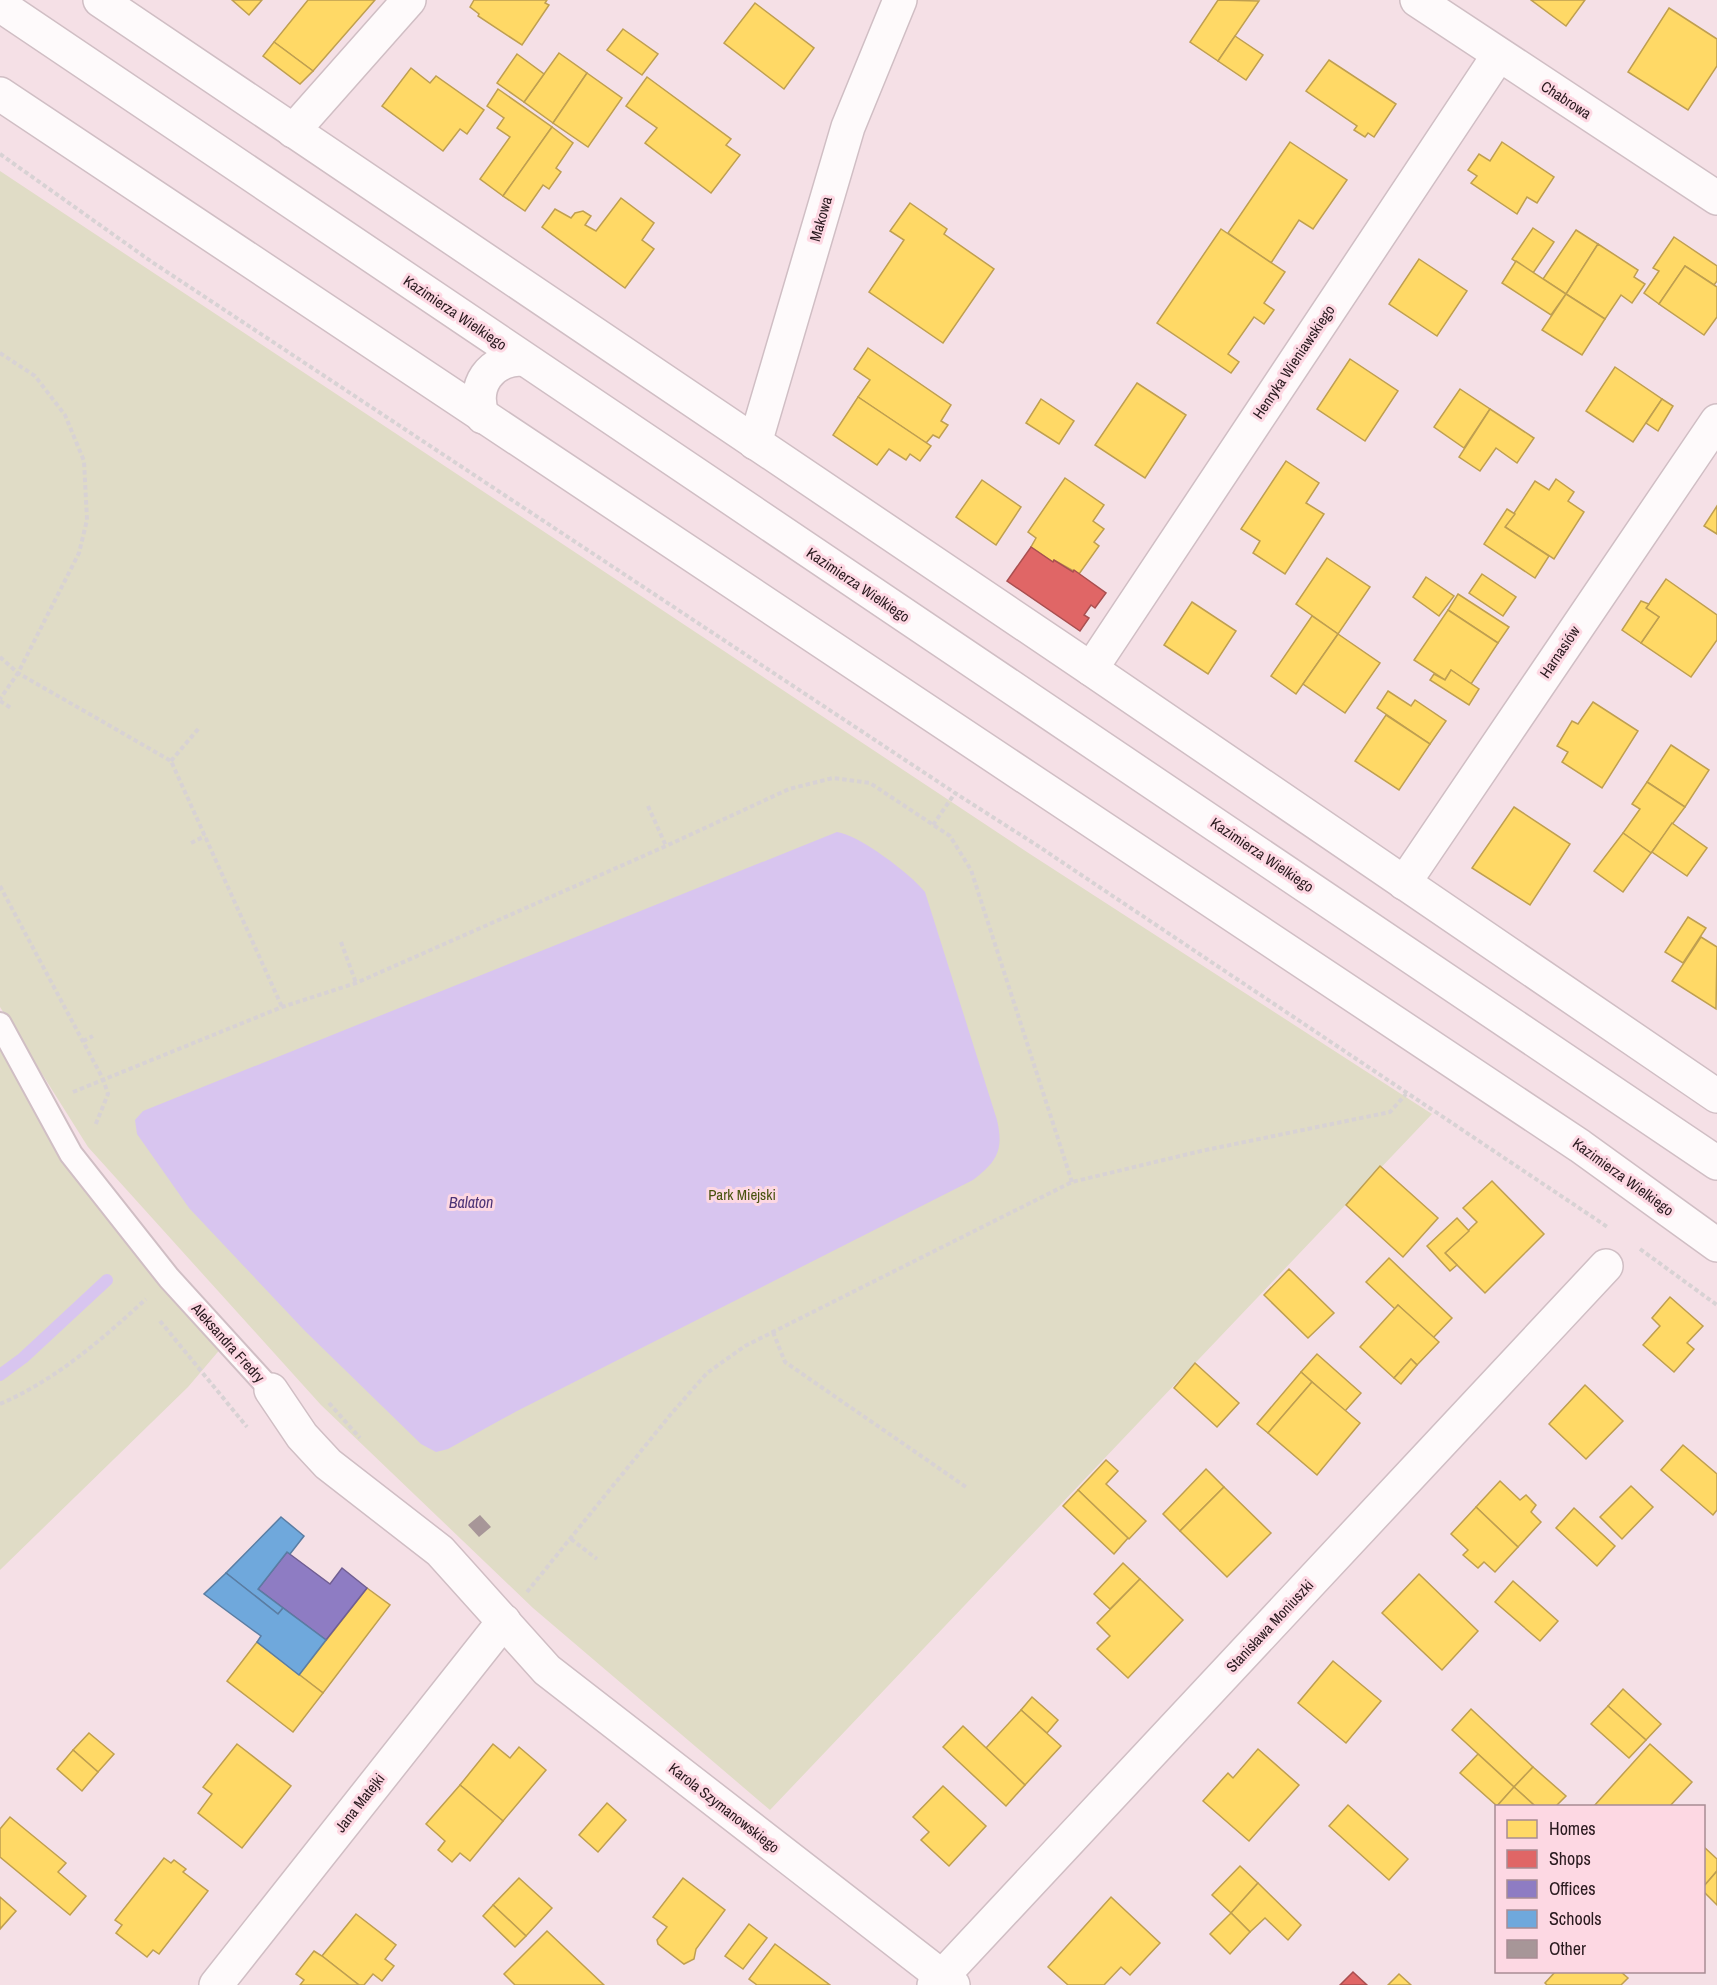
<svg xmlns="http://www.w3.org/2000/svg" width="1717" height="1985" viewBox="0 0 1717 1985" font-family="'Archivo Narrow',sans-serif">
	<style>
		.green { fill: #e0dcc6 }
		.water { fill: #d8c5ef }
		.homes { fill: #ffd966; stroke: #bf9f50; stroke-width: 1.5 }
		.shops { fill: #e06666; stroke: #a94f50; stroke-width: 1.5 }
		.offices { fill: #8e7cc3; stroke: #705e92; stroke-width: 1.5 }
		.schools { fill: #6fa8dc; stroke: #5a7da3; stroke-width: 1.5 }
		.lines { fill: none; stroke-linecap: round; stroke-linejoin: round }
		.stream { stroke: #d8c5ef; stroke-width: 12 }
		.building { fill: #a79698 }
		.service-casing { stroke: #d0bec4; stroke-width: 26 }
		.minor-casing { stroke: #d0bec4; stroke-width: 36 }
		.secondary-casing { stroke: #d0bec4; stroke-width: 36 }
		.path { stroke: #d8d2d4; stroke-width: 4; stroke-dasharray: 4.5 3; stroke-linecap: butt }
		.service { stroke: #fefafb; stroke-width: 22 }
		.minor { stroke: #fefafb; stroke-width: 33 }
		.secondary { stroke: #fefafb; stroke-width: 33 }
		.labels { text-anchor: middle; stroke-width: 6; stroke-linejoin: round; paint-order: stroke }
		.street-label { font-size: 15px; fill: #29191e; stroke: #fdd8e3 }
		.park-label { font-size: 15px; fill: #48520e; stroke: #fdd8e3 }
		.water-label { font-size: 16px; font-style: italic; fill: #4c3376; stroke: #fdd8e3 }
	</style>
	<rect width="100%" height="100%" fill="#f5e0e6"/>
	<!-- green -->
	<g class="green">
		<polygon points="0,171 1030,854 1432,1114 770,1810 533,1608 321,1405 88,1147 0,1007"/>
		<polygon points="0,1023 71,1154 228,1340 188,1387 0,1570"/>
	</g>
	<!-- water -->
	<path class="water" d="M837 832C859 835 911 874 925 892L997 1120C1004 1150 997 1162 973 1180L517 1411 448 1449 436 1452 421 1444 305 1331 189 1208 137 1134 135 1120 143 1111Z"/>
	<!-- homes -->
	<g class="homes">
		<polygon points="232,0 262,0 249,15"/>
		<polygon points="308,0 375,0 313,71 274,42"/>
		<polygon points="474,0 547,0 545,3 549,5 522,45 478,16 479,14 470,7"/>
		<polygon points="1218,0 1259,1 1218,61 1190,42"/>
		<polygon points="1531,0 1585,0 1566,26"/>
		<polygon points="755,3 814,48 784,89 724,43"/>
		<polygon points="1669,8 1717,39 1717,66 1688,110 1628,72"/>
		<polygon points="623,29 658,54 642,75 607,50"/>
		<polygon points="1235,36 1263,55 1246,80 1218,61"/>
		<polygon points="274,42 313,71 300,84 263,56"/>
		<polygon points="559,53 587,73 553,123 524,102"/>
		<polygon points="517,54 544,74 524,102 497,83"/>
		<polygon points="1329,60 1396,104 1374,137 1368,133 1365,137 1354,130 1357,126 1306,91"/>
		<polygon points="411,68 430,83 436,76 484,110 467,134 460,129 443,151 382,106"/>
		<polygon points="587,73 622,98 588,147 553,123"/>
		<polygon points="647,77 731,139 726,145 740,155 711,193 645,143 657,128 626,106"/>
		<polygon points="498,89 552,127 503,196 480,179 510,137 497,128 504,118 487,106"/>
		<polygon points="552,127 573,143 556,168 561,172 549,189 543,185 525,211 503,196"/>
		<polygon points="1290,142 1347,180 1313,229 1299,220 1271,263 1228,233"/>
		<polygon points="1502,142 1554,177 1537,203 1527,197 1517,214 1471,183 1477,176 1468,170 1479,154 1490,161"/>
		<polygon points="621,198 654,223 642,240 654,249 625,288 542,227 555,209 571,218 575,213 583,211 591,216 585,225 596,231"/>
		<polygon points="910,203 947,229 944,234 994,269 943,343 869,292 904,240 890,231"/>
		<polygon points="1533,228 1554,242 1533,273 1512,259"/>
		<polygon points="1221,229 1285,272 1264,303 1274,310 1264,324 1254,317 1228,354 1239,362 1231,373 1157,323"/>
		<polygon points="1576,230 1598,244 1566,294 1543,279"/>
		<polygon points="1674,237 1717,266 1717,281 1714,285 1685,266 1659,304 1644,293 1659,271 1653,268"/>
		<polygon points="1598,244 1638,270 1634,277 1645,284 1632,303 1621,295 1605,319 1566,294"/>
		<polygon points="1419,259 1467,291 1437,336 1389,304"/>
		<polygon points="1516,261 1566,294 1551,315 1502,283"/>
		<polygon points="1685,266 1717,287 1717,317 1704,335 1659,304"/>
		<polygon points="1566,294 1605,319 1582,355 1542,330"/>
		<polygon points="868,348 951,405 941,421 948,425 939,438 933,435 926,443 858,397 870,380 854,369"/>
		<polygon points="1350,359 1398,391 1365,441 1317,409"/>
		<polygon points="1615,367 1662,399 1633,442 1586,411"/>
		<polygon points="1137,383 1186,415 1145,478 1095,445"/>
		<polygon points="1460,389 1490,409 1464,448 1434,427"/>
		<polygon points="858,397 931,446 920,461 910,454 906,460 889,449 877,465 833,435"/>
		<polygon points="1041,399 1074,421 1059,444 1026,423"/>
		<polygon points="1662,399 1673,406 1658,431 1646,423"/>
		<polygon points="1490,409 1534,438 1517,463 1496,448 1480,471 1459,457"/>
		<polygon points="1286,461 1319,483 1306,503 1324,514 1285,574 1253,553 1260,541 1241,529"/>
		<polygon points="1065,478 1104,505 1093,521 1104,529 1094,542 1099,546 1079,574 1054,560 1053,562 1031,547 1036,538 1028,532"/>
		<polygon points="1556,479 1574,492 1568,501 1584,512 1554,559 1505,527 1535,481 1549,490"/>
		<polygon points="982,480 1021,507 996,545 956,517"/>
		<polygon points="1717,506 1717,534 1704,526"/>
		<polygon points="1507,509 1515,514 1505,527 1549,556 1535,578 1484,544"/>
		<polygon points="1327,558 1370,587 1338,634 1296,604"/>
		<polygon points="1482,574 1516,597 1503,616 1469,593"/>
		<polygon points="1426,577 1454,596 1439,616 1413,597"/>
		<polygon points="1666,579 1717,615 1717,640 1691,677 1641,643 1659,617 1646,608"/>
		<polygon points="1458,594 1509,627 1498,643 1448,610"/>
		<polygon points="1641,601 1649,604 1646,608 1659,617 1641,643 1622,630"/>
		<polygon points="1192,602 1236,631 1208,674 1164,645"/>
		<polygon points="1448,610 1498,643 1471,684 1451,670 1445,680 1414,660"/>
		<polygon points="1312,616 1338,634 1296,694 1271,676"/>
		<polygon points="1338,634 1380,663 1345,713 1303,684"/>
		<polygon points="1451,670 1479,689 1469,705 1430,680 1434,674 1445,680"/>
		<polygon points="1388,691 1411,706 1415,700 1446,721 1430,744 1377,708"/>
		<polygon points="1593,702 1638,731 1602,788 1562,762 1568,752 1557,746 1572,721 1578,724"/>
		<polygon points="1386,715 1430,744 1399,790 1355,761"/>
		<polygon points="1671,745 1709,770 1685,807 1647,782"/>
		<polygon points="1647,782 1685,807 1651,853 1623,833 1640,809 1632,804"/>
		<polygon points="1514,807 1570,844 1530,905 1472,868"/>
		<polygon points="1672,823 1707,848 1687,876 1652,852"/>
		<polygon points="1623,833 1651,853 1623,892 1594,871"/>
		<polygon points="1688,917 1706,928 1683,963 1665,952"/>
		<polygon points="1701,937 1717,947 1716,1009 1672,981"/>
		<polygon points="1380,1166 1438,1218 1403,1257 1346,1205"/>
		<polygon points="1492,1181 1544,1234 1485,1293 1445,1253 1477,1222 1463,1208"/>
		<polygon points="1457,1218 1469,1231 1445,1253 1457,1265 1450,1271 1427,1246"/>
		<polygon points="1389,1258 1452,1318 1433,1338 1398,1305 1395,1309 1366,1282"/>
		<polygon points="1289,1269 1334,1313 1308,1338 1264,1295"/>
		<polygon points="1670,1297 1703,1326 1687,1343 1694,1349 1674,1372 1643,1345 1660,1326 1652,1318"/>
		<polygon points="1398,1305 1439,1342 1417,1365 1411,1359 1394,1378 1360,1347"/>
		<polygon points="1317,1354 1361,1393 1345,1411 1301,1372"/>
		<polygon points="1411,1359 1417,1365 1401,1384 1394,1378"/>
		<polygon points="1195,1363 1239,1403 1217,1427 1174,1388"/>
		<polygon points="1301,1372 1312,1382 1268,1433 1257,1424"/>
		<polygon points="1312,1382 1360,1423 1317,1475 1268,1433"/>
		<polygon points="1585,1385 1623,1421 1586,1459 1549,1424"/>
		<polygon points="1683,1445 1717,1474 1717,1510 1713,1515 1661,1470"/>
		<polygon points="1106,1460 1118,1471 1106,1484 1146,1521 1129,1539 1078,1490"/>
		<polygon points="1206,1469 1224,1487 1180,1531 1163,1514"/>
		<polygon points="1500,1481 1520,1500 1526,1495 1536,1505 1531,1512 1541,1522 1518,1547 1476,1507"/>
		<polygon points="1631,1486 1653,1507 1622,1539 1600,1517"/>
		<polygon points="1224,1487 1271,1533 1227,1577 1180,1531"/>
		<polygon points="1078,1490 1128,1538 1114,1554 1063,1506"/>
		<polygon points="1476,1507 1518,1547 1495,1572 1484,1562 1478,1568 1463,1555 1468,1550 1451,1534"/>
		<polygon points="1574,1508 1615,1546 1597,1566 1556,1528"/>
		<polygon points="1123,1563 1140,1579 1110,1609 1094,1594"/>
		<polygon points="1419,1574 1478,1631 1442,1670 1382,1613"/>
		<polygon points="1140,1579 1183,1620 1128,1678 1097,1649 1110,1636 1097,1623"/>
		<polygon points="1513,1581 1558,1621 1540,1641 1495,1602"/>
		<polygon points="367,1588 390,1605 323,1693 299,1675"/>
		<polygon points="257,1642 323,1693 293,1732 227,1681"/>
		<polygon points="1333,1661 1381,1701 1346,1743 1298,1703"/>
		<polygon points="1623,1689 1661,1724 1646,1740 1608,1706"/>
		<polygon points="1032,1697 1058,1720 1047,1733 1021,1710"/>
		<polygon points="1608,1706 1646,1740 1629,1758 1591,1724"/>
		<polygon points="1471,1709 1533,1767 1514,1787 1452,1730"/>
		<polygon points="1021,1710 1061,1746 1025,1785 986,1748"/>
		<polygon points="963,1726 1025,1785 1006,1806 943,1747"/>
		<polygon points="89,1733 114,1754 98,1772 73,1750"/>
		<polygon points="237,1744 291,1786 242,1848 198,1813 212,1794 203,1787"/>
		<polygon points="493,1744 510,1758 519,1747 546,1770 503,1821 460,1785"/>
		<polygon points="1650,1744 1692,1782 1670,1806 1594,1806"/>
		<polygon points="1258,1749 1299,1785 1249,1841 1203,1801 1228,1773 1233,1778"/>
		<polygon points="73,1750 98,1772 82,1791 57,1769"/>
		<polygon points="1478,1754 1514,1787 1497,1806 1460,1773"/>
		<polygon points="1533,1767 1566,1796 1556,1806 1535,1806 1514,1787"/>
		<polygon points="460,1785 503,1821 470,1861 460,1853 452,1862 438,1850 445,1841 426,1824"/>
		<polygon points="943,1786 986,1826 949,1866 921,1840 929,1832 913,1817"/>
		<polygon points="1514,1787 1535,1806 1497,1806"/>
		<polygon points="607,1803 626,1820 598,1852 579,1835"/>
		<polygon points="1348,1805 1408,1859 1389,1880 1329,1826"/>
		<polygon points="10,1817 66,1863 58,1872 86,1896 70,1915 0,1857 0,1829"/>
		<polygon points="1704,1847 1717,1859 1717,1871 1704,1886"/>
		<polygon points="164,1858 171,1863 174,1860 186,1869 183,1872 208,1891 159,1954 153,1950 147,1957 116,1933 122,1925 115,1920"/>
		<polygon points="1240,1866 1258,1883 1231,1913 1212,1895"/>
		<polygon points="1717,1871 1717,1905 1704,1892 1704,1886"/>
		<polygon points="519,1878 552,1908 526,1936 493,1905"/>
		<polygon points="683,1878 725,1910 696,1949 694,1959 684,1964 658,1944 657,1940 667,1927 653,1917"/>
		<polygon points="1258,1883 1301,1925 1288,1940 1265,1918 1250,1932 1231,1913"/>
		<polygon points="0,1897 16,1911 0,1929"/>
		<polygon points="1111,1897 1160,1943 1130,1975 1121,1967 1104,1985 1068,1985 1048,1967"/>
		<polygon points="493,1905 526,1936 515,1947 483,1916"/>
		<polygon points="1231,1913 1250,1932 1230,1954 1210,1934"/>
		<polygon points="356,1914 396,1945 385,1959 394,1966 382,1981 373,1974 364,1985 359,1985 322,1956"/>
		<polygon points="749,1924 767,1938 743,1969 725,1956"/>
		<polygon points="547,1931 604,1985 515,1985 504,1974"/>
		<polygon points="775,1944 830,1985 757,1985 749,1979"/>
		<polygon points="314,1951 322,1956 359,1985 300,1985 304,1980 296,1974"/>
		<polygon points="1555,1972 1621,1972 1628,1978 1621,1985 1547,1985 1545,1983"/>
		<polygon points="1399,1974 1411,1985 1388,1985"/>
	</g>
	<!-- shops -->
	<g class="shops">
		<polygon points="1031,547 1053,562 1054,560 1073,572 1074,570 1106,593 1095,608 1091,605 1084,615 1089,618 1080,631 1007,581"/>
		<polygon points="1353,1972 1367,1985 1340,1985"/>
	</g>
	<!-- offices -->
	<polygon class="offices" points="287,1552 330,1584 342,1568 367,1588 326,1640 258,1589"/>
	<!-- schools -->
	<g class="schools">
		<polygon points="281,1517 304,1536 290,1554 287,1552 258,1589 283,1608 278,1614 226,1573"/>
		<polygon points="226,1573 278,1614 283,1608 326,1640 299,1675 257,1642 261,1636 204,1594"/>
	</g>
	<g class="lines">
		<!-- stream -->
		<polyline class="stream" points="0,1375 23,1358 107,1280"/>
	</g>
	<!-- building -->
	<polygon class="building" points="480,1515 491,1527 479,1537 468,1525"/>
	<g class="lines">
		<!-- service casing -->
		<g class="service-casing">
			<polyline id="service" points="0,1024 71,1154 169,1278 271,1390"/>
		</g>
		<!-- minor casing -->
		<g class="minor-casing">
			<g id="minor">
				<polyline points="100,0 1091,669 1717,1096"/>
				<polyline points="1417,0 1717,198"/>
				<polyline points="293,131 409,0"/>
				<polyline points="755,443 848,127 900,0"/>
				<polyline points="1091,669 1498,56"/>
				<polyline points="1404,883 1717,421"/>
				<polyline points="271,1390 302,1436 328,1464 440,1551 547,1670 953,1985"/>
				<polyline points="216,1985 504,1621"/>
				<polyline points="934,1985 1606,1266"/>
			</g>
		</g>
		<!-- secondary casing -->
		<g class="secondary-casing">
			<g id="secondary">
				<polyline points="0,5 1717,1163"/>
				<polyline points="0,94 1580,1146 1717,1245"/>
				<path d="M483 417C471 386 490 359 523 359"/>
			</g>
		</g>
		<!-- path -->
		<g class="path">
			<polyline points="0,154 152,262 955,793 1038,846 1609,1228"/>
			<polyline points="0,353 35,376 65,415 84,461 87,520 79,553 18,673 0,699"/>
			<polyline points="0,657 18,673 171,761 282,1007"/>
			<polyline points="0,701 11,708"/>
			<polyline points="171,761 199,728"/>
			<polyline points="648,806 666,846"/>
			<polyline points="933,825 955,793"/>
			<polyline points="191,843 205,836"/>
			<polyline points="0,886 103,1079 108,1094 95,1126"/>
			<polyline points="341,942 356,983"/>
			<polyline points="83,1041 93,1036"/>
			<polyline points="73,1092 282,1007 356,983 666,846 789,789 833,778 870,783 950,836 971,870 1072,1182"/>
			<polyline points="1640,1249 1717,1305"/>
			<polyline points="160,1321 247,1427"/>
			<polyline points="773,1332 785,1362 966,1487"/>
			<polyline points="329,1403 360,1438"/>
			<path d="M0 1404C57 1379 100 1341 146 1299"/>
			<polyline points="571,1539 597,1559"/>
			<polyline points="527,1592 671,1414 707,1373 745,1346 1072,1182 1201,1151 1390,1112 1406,1094"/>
		</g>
		<!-- service -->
		<use href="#service" class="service"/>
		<!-- minor -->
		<use href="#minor" class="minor"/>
		<!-- secondary -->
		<use href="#secondary" class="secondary"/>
	</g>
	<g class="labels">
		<!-- street labels -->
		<g class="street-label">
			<text transform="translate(1566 100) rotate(33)" y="5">Chabrowa</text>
			<text transform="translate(821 219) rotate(-74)" y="5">Makowa</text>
			<text transform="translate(455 313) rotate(34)" y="5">Kazimierza Wielkiego</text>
			<text transform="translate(1294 362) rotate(-56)" y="5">Henryka Wieniawskiego</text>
			<text transform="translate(858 585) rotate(34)" y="5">Kazimierza Wielkiego</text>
			<text transform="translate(1560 652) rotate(-56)" y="5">Harnasiów</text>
			<text transform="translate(1262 855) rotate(34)" y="5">Kazimierza Wielkiego</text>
			<text transform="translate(1623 1177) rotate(36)" y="5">Kazimierza Wielkiego</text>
			<text transform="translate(228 1343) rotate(48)" y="5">Aleksandra Fredry</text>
			<text transform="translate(1270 1626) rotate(-47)" y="5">Stanisława Moniuszki</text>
			<text transform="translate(360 1803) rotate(-52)" y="5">Jana Matejki</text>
			<text transform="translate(724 1808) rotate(38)" y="5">Karola Szymanowskiego</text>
		</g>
		<!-- park labels -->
		<g class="park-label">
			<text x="742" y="1200">Park Miejski</text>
		</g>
		<!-- water labels -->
		<g class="water-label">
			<text x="471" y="1208">Balaton</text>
		</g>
	</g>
	<!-- legend -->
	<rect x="1495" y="1805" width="210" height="168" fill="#fdd8e3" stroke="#a88c94" stroke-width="1.5"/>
	<rect x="1507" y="1820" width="30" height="18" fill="#ffd966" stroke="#a88c94" stroke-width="1.5"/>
	<text x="1549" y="1835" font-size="18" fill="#29191e">Homes</text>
	<rect x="1507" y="1850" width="30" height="18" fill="#e06666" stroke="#a88c94" stroke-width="1.5"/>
	<text x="1549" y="1865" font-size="18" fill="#29191e">Shops</text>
	<rect x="1507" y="1880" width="30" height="18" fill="#8e7cc3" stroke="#a88c94" stroke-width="1.5"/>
	<text x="1549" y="1895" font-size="18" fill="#29191e">Offices</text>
	<rect x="1507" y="1910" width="30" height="18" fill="#6fa8dc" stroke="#a88c94" stroke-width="1.5"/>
	<text x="1549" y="1925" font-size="18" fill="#29191e">Schools</text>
	<rect x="1507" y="1940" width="30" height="18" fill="#a79698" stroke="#a88c94" stroke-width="1.5"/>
	<text x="1549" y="1955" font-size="18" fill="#29191e">Other</text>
</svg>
